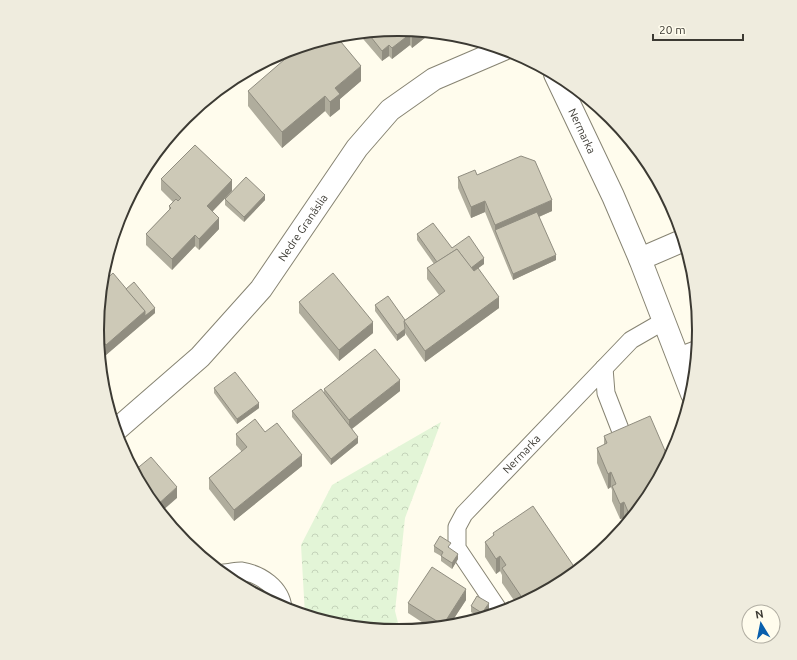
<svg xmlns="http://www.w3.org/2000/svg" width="797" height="660" viewBox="0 0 797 660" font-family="Ubuntu,sans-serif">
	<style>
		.forest { fill: url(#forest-crowns) }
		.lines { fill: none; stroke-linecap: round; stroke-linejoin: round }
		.lane-casing { stroke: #878473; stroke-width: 19 }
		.street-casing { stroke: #878473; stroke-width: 24 }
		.lane { stroke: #fff; stroke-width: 17 }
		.street { stroke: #fff; stroke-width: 22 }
		.wall { fill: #b0ad9d }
		.shaded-wall { fill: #908d80 }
		.building { fill: #cdc9b7; stroke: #908d80 }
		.labels { text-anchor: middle; stroke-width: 3.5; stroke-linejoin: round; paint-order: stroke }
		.street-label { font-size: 11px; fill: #3c3a33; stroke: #fffced }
		.rim { fill: none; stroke: #3c3a33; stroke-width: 2 }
	</style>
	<defs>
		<pattern id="forest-crowns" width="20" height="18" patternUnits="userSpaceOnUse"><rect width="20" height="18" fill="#e3f5d7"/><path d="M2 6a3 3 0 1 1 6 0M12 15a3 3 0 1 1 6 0" fill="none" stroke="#c4d3b9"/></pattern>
	</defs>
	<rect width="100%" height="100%" fill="#fffced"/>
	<!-- forest -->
	<polygon class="forest" points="441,422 405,518 395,611 400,631 340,625 305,615 301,545 332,485"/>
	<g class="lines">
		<!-- lane casing -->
		<g class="lane-casing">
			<g id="lane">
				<polyline points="677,357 698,349"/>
				<polyline points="604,368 606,393 625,442"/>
				<path d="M223 573C228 573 236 571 241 571 261 574 281 588 283 608"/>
				<path id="s1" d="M500 612 457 548V527L464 514 631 340 664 321"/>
			</g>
		</g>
		<!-- street casing -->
		<g class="street-casing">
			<g id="street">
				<path id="s2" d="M555 74 613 196 640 259 692 394"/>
				<polyline points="640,259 684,240"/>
				<path id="s3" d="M116 430 200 357 261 289 357 148 390 110 434 79 504 49"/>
			</g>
		</g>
		<!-- lane -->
		<use href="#lane" class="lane"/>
		<!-- street -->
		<use href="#street" class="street"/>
	</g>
	<!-- wall -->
	<g class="wall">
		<polygon points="399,29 438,33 434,36 431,33 412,48 410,45 392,59 389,56 382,61 358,33"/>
		<polygon points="361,81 340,99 340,109 330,117 325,111 282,148 248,106 248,91"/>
		<polygon points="477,175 552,211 539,217 556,260 513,280 485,212 471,218 458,188 458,177"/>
		<polygon points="161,179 232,191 212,212 219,229 199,250 195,246 172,270 146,245 146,234 169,210 169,206 173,202 161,190"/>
		<polygon points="225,199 265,200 244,222 225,205"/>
		<polygon points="417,234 452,248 484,264 478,268 499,308 425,362 405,333 405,335 397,341 375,311 375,305 405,320 439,295 427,279 427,268 434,264 417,240"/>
		<polygon points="126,289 155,313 106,355 102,351 100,353 98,330"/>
		<polygon points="299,302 373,333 339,361 299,313"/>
		<polygon points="214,388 259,408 237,424 214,393"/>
		<polygon points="324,389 400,391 352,429 358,443 331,465 292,417 292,411 324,394"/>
		<polygon points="265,432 302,466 234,521 209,489 209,478 242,452 236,445 236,434"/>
		<polygon points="604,436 649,497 625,526 625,520 624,518 620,519 612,501 612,490 611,487 608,489 597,463 597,448 604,445"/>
		<polygon points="493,533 566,580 518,606 502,583 502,575 500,571 496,574 485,557 485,542 493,536"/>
		<polygon points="434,546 451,549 458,559 452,569 441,561 441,556 434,552"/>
		<polygon points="466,600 449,626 431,628 408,613 408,603"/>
		<polygon points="471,606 489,609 483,617 481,618 471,612"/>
	</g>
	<!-- shaded-wall -->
	<g class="shaded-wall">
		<polygon points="420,31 431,33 412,48 412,37"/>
		<polygon points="434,33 438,33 434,36"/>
		<polygon points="410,34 410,45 392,59 392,48"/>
		<polygon points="389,45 389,56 382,61 382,51"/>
		<polygon points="361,66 361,81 340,99 340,109 330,117 330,102 335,88"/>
		<polygon points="325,96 325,111 282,148 282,132"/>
		<polygon points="232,180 232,191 207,217 207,206"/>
		<polygon points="265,195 265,200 244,222 244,217"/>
		<polygon points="552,200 552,211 497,235 495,230 495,225"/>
		<polygon points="485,201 485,212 471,218 471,207"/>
		<polygon points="219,218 219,229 199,250 199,239"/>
		<polygon points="195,235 195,246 172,270 172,259"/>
		<polygon points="556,255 556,260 513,280 513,274"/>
		<polygon points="484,258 484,264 469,275 469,269"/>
		<polygon points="499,297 499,308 425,362 425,351"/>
		<polygon points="155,308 155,313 106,355 106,345 145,311"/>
		<polygon points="373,322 373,333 339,361 339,350"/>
		<polygon points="405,329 405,335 397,341 397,335"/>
		<polygon points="102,340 102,351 100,353 99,343"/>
		<polygon points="400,380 400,391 349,431 349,420"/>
		<polygon points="259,403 259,408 237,424 237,419"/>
		<polygon points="358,437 358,443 331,465 331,459"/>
		<polygon points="302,455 302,466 234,521 234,510"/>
		<polygon points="611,472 611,487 608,489 608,474"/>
		<polygon points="177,487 177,498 161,512 156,506"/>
		<polygon points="624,502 624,518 620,519 620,504"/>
		<polygon points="458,554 458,559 452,569 452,563"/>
		<polygon points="500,556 500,571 496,574 496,559"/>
		<polygon points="466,589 466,600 449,626 443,627 443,625"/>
		<polygon points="489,603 489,609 483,617 482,618 482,613"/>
	</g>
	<!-- building -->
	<g class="building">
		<polygon points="399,29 420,31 412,37 410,34 392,48 389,45 382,51 367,32"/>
		<polygon points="336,36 361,66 335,88 340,94 330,102 325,96 282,132 248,91 299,47"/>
		<polygon points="195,145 232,180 207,206 219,218 199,239 195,235 172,259 146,234 171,208 169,206 176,199 178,201 181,198 161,179"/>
		<polygon points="521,156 535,161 552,200 495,225 485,201 471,207 458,177 475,170 477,175"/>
		<polygon points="246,177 265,195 244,217 225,199"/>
		<polygon points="537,212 556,255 513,274 495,230"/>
		<polygon points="433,223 452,248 469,236 484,258 471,268 457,249 437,262 417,234"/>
		<polygon points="457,249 474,271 478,268 499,297 425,351 404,321 445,291 427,268"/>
		<polygon points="113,273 145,311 106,345 102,340 99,343 98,330 102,283"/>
		<polygon points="333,273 373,322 339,350 299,302"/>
		<polygon points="134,282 155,308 145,316 145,311 126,289"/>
		<polygon points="388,296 405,320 404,321 405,329 397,335 375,305"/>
		<polygon points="375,349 400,380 349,420 324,389"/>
		<polygon points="235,372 259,403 237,419 214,388"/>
		<polygon points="321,389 358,437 331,459 292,411"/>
		<polygon points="650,416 669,460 649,497 628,522 625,515 629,514 624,502 620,504 612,486 616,484 611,472 608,474 597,448 607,443 604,436"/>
		<polygon points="255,419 265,432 277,423 302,455 234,510 209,478 247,447 236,434"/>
		<polygon points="151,457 177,487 156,506 148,497 134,471"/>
		<polygon points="533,506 577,571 566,580 525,602 502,568 506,565 500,556 496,559 485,542 494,535 493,533"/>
		<polygon points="440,536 451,543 448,547 458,554 452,563 441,556 443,552 434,546"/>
		<polygon points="432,567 466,589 443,625 408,603"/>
		<polygon points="477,596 489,603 482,613 471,606"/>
	</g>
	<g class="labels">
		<!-- street labels -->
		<g class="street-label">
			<text dy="4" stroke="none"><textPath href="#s2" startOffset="63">Nermarka</textPath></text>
			<text dy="4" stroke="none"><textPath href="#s3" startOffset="277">Nedre Granåslia</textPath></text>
			<text dy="4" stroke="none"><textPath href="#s1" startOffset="196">Nermarka</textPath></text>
		</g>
	</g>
	<!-- crop -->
	<path d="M0 0H797V660H0ZM104 330a294 294 0 1 1 588 0a294 294 0 1 1-588 0Z" fill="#efecde" fill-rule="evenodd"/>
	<path class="rim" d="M104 330a294 294 0 1 1 588 0a294 294 0 1 1-588 0Z"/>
	<!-- north arrow -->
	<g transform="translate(761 624) rotate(350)"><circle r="19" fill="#fffced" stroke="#b1aea3"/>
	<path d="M0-3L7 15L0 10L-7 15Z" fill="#095fad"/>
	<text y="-6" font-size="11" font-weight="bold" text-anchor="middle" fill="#3c3a33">N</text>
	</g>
	<!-- scale -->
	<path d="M653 34v6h90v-6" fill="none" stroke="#3c3a33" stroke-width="2"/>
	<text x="659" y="34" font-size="12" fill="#3c3a33" stroke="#fffced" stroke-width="3" paint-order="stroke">20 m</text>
</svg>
